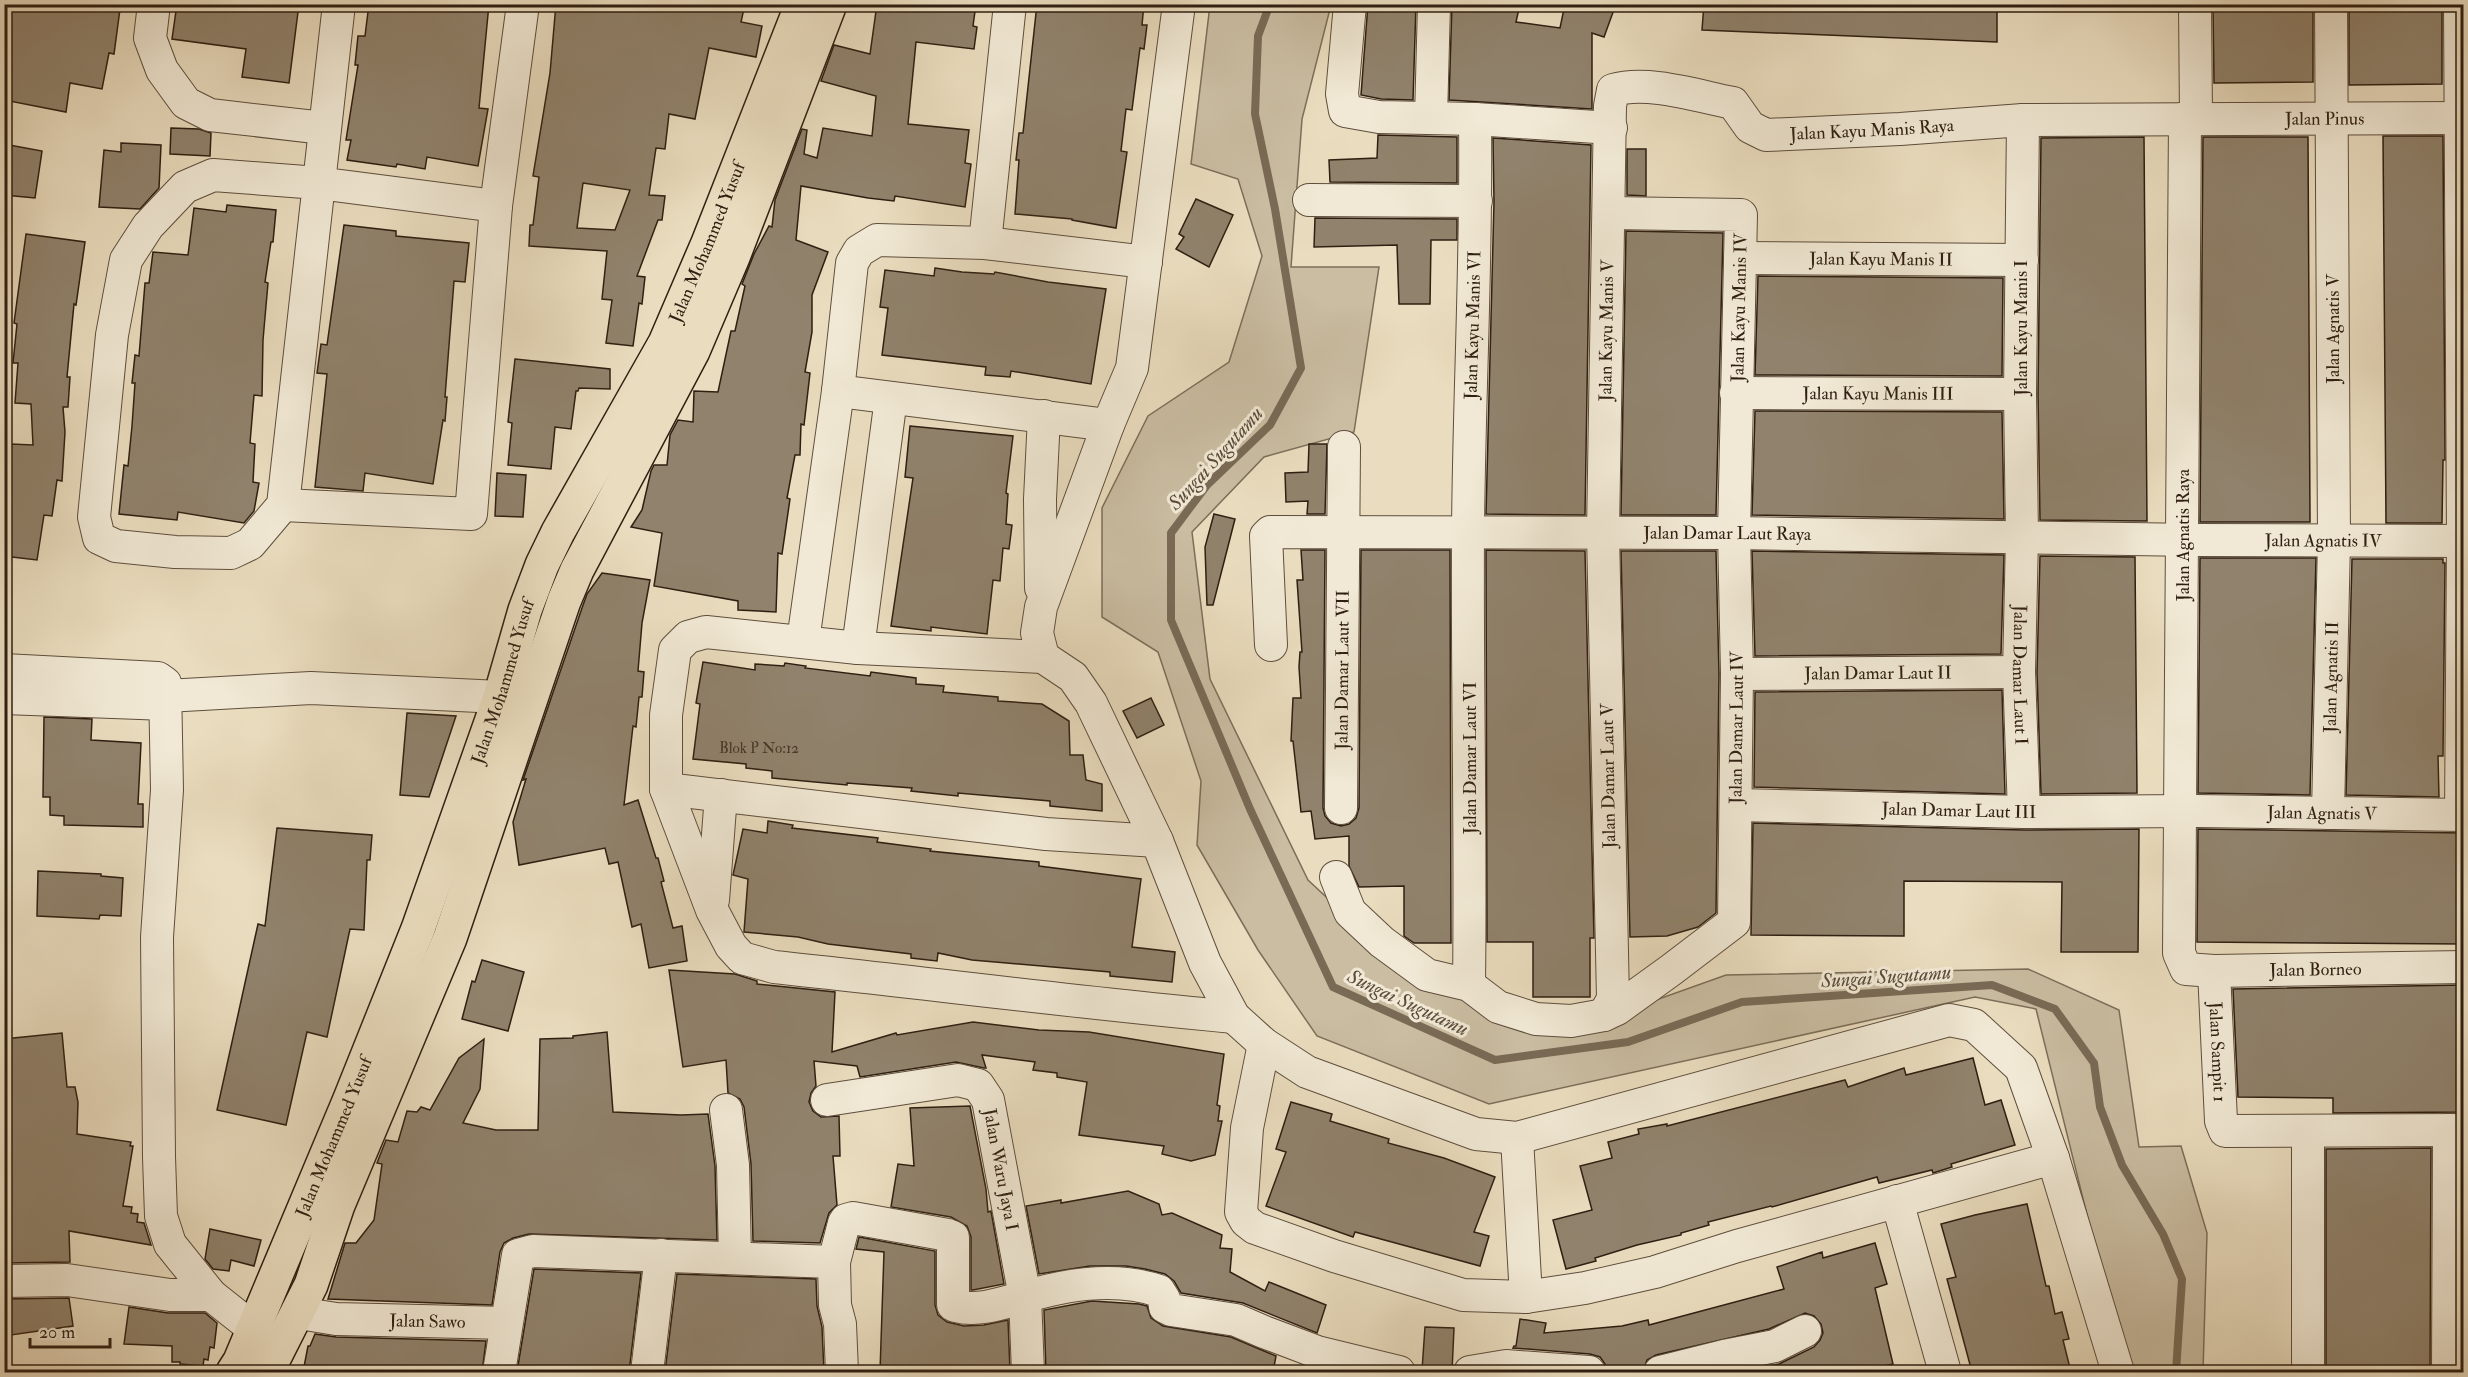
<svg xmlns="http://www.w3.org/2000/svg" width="2468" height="1377" viewBox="0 0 2468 1377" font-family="'IM FELL Double Pica',serif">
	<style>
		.green { fill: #cabda2; stroke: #7c6e5a; stroke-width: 1.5 }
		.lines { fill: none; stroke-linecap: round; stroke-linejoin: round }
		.stream { stroke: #796a56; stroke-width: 8 }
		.building { fill: #90826c; stroke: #2f1f12; stroke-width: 1.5; fill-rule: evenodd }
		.minor-casing { stroke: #5e4e3d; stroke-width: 34 }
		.major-casing { stroke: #2f1f12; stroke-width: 36 }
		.minor { stroke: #f1e9d5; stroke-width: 32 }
		.major { stroke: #eaddbf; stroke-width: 33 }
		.labels { text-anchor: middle; stroke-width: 6; stroke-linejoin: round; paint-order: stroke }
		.number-label { font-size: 15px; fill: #473828 }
		.street-label { font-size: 18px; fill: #2f1f12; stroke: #f1e9d5 }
		.water-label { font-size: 20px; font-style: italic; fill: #5a4b3a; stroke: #f1e9d5 }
	</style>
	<rect width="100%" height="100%" fill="#eaddbf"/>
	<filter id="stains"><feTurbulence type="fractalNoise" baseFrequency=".00333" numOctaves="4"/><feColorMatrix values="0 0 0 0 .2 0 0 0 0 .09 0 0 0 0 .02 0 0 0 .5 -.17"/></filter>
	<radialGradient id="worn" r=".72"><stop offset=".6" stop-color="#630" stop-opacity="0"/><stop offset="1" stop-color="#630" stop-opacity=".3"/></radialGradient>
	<!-- green -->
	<polygon class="green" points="1210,5 1331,5 1302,119 1291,267 1379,267 1354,432 1264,457 1192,532 1210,679 1308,880 1395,961 1469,985 1600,1020 1726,975 2028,969 2119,1010 2139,1147 2181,1146 2207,1233 2203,1372 2117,1372 2123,1360 2036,1009 1975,997 1489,1104 1317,1036 1258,950 1197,845 1201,781 1158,652 1102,617 1102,508 1148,416 1229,362 1262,256 1238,179 1191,164"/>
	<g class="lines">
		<!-- stream -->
		<polyline class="stream" points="1270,4 1258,36 1255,114 1275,209 1301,368 1270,425 1207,485 1171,533 1171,620 1250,809 1333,987 1495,1060 1628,1042 1742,1002 1992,985 2055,1009 2094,1063 2100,1107 2122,1165 2163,1234 2182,1279 2176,1372"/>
	</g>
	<!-- building -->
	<g class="building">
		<polygon points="4,4 90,4 120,9 114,54 109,53 102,89 70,83 66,112 4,100"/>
		<polygon points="177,4 299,4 289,83 242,77 246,49 172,39"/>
		<polygon points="369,4 489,4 479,108 488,109 478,166 427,157 425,169 397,164 396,167 347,160 351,140 346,140 358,65 355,65 358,36 365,36"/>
		<path d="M556 4H745L741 22 762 26 756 57 709 48 695 119 669 114 665 149 656 148 649 195 665 196 662 220H658L637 276 645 277 642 304 639 303 633 346 606 343 612 300 602 299 607 251 529 246 530 225H533L539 177 533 176 550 73ZM583 183 630 190 615 230 577 228Z"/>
		<polygon points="877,4 976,4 973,26 977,27 974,49 916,42 908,124 969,130 965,163 971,164 965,207 895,196 894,201 868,198 801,186 796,240 828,252 812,295 812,332 805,372 810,373 804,425 801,424 800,455 795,455 787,498 790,499 782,554 778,553 776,612 738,610 738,601 654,586 662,533 631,527 642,510 651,471 654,465 667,465 670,435 678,420 693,422 694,391 718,392 731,331 735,331 745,286 742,284 754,254 769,226 772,227 775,200 802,129 807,130 804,154 817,158 823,128 872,136 876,96 821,81 834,45 870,54"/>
		<polygon points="1037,4 1144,4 1142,25 1147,25 1144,49 1140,48 1132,110 1126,109 1121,151 1127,152 1116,228 1072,220 1072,219 1015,214 1019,160 1016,160 1019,133 1023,133"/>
		<polygon points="1368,4 1416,4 1413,100 1381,99 1361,95"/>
		<polygon points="1452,4 1520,4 1516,22 1560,28 1565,4 1616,4 1604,37 1592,33 1592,109 1449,100"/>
		<polygon points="1704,4 1997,4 1997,42 1702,30"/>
		<polygon points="2213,4 2313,4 2313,82 2214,83"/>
		<polygon points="2349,4 2442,4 2442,84 2349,85"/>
		<polygon points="171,128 199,129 211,133 210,156 170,154"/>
		<polygon points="1378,135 1457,137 1457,183 1330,182 1329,160 1377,158"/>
		<polygon points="2383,136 2443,136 2445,460 2443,460 2442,523 2386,523"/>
		<polygon points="2144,137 2147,521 2040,520 2038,394 2041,138"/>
		<polygon points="2203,137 2308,137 2310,522 2200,522"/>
		<polygon points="1493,138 1591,145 1585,515 1486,514 1494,202"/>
		<polygon points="121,143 161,145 159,188 140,209 99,207 104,150 121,152"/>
		<polygon points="4,144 42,151 35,198 4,195"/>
		<polygon points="1627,149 1646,149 1646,196 1627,195"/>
		<polygon points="1196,199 1233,215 1209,267 1176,249 1184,237 1179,234"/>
		<polygon points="227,205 276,210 273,242 271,242 265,282 268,283 263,340 262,396 254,395 250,443 255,444 253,482 259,483 254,511 244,523 178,512 177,520 119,514 124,465 128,466 132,426 135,383 132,383 135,355 139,356 145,283 149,283 153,252 188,255 194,208 226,212"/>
		<polygon points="1315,218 1457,219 1457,240 1431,240 1430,304 1399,304 1397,245 1314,247"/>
		<polygon points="344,225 396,231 396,236 469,243 465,282 454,281 445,397 447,397 445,421 443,420 433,484 365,473 363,491 315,487 327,374 317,373 321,344 327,345"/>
		<polygon points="1626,231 1723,233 1716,515 1621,515"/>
		<polygon points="26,234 85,242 76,305 74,304 67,377 70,377 68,407 63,407 65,432 62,481 57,480 52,516 44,515 37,560 4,556 4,480 9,481 11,444 33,445 31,404 15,403 18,363 13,363 17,324 14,323"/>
		<polygon points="935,268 962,272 994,274 995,272 1048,282 1106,289 1091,384 1011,371 1010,377 985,375 986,367 882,355 888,308 880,307 885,270 934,276"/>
		<polygon points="1758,276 2003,278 2002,376 1755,375"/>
		<polygon points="515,359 610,369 610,389 579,388 578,391 576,391 571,429 555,427 551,469 508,465 512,423 508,422"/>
		<polygon points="1755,411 2002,412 2004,519 1752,515"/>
		<polygon points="910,426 1013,436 1006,493 1008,494 1006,524 1012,525 1009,549 1003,548 1000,581 993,580 987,634 931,627 931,631 891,626 913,478 905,477"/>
		<polygon points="1309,444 1327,444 1325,514 1307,514 1308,501 1286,502 1285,473 1308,472"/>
		<polygon points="497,473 526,475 523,517 495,516"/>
		<polygon points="1214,514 1235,519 1213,605 1207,605 1205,547"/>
		<polygon points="1301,550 1325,550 1323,808 1325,816 1331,823 1341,826 1349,824 1356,818 1359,808 1361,550 1450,550 1451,943 1414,943 1404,936 1404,886 1359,887 1349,866 1349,836 1315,839 1311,811 1301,812 1293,741 1291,741 1293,698 1301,698 1299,667 1300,652 1302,652 1297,580 1303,580"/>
		<polygon points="1486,550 1585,551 1594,938 1590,938 1590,997 1533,997 1533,942 1487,942"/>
		<polygon points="1621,551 1716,551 1719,674 1716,913 1698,927 1667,936 1630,937"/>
		<polygon points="1752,551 2004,555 2001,654 1755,656"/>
		<polygon points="2040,556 2135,557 2137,793 2041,794 2037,672"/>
		<polygon points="2200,558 2316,558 2310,795 2198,793"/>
		<polygon points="2352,559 2443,559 2443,563 2445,563 2443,756 2438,756 2439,797 2346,795"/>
		<polygon points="602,573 650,580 642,623 638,671 644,672 642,697 639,697 636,727 633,726 624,805 638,800 656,858 658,858 664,881 661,882 673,928 682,926 687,961 649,968 641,924 632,927 618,862 609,864 605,848 519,865 513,822 526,779 523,780 582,608 587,594"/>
		<polygon points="703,662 755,670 755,664 784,666 785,663 806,666 805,668 870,676 871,672 916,678 916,684 944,686 943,692 998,697 998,701 1042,704 1069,721 1070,755 1083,755 1086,780 1102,784 1102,811 1050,806 1050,801 958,793 958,796 911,791 912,788 847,783 847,785 772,778 772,771 746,768 746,764 693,759 700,704 696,703"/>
		<polygon points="2002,690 2005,794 1754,787 1755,692"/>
		<polygon points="1151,698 1164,725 1137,738 1123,711"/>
		<polygon points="407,713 456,716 429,797 400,795"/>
		<polygon points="44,717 92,719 91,740 141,743 138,804 143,804 143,827 64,825 64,816 50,815 50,797 43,797"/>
		<polygon points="768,821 793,825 792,828 878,838 877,842 931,849 930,851 1039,862 1039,866 1141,879 1132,947 1175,952 1172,982 1110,976 1110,972 972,960 938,953 937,961 911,958 911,954 828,944 798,937 744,932 748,879 733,875 743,829 767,833"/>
		<polygon points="1753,823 2024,830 2139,829 2138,952 2061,952 2062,882 1904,881 1904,936 1751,935"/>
		<polygon points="277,828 372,835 370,860 367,860 364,930 350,929 327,1037 307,1032 286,1125 217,1110 258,924 265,926"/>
		<polygon points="2198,829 2463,833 2463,944 2197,942"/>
		<polygon points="38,871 101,874 101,876 123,878 121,916 100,915 99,919 37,916"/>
		<polygon points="482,960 524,972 508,1031 462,1019 472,981 475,982"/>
		<polygon points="669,970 735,974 757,981 757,984 835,992 832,1052 896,1033 897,1035 973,1022 1039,1030 1089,1032 1224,1054 1217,1105 1220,1106 1218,1121 1222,1121 1215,1155 1191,1161 1162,1154 1164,1146 1079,1135 1087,1082 1057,1077 1057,1073 1033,1070 1035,1062 982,1055 986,1068 984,1068 956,1062 860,1077 857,1066 814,1061 816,1086 811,1093 809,1102 813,1111 821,1117 839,1116 840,1156 833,1156 837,1205 829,1213 820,1243 753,1241 751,1164 744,1107 740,1099 728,1093 726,1060 683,1067"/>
		<polygon points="2463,985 2463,1112 2333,1113 2333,1098 2238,1097 2233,989"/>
		<polygon points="607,1032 613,1112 681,1115 708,1114 715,1166 717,1240 529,1234 513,1238 504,1243 500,1252 492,1305 328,1299 345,1243 356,1243 374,1220 382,1164 377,1163 386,1140 398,1142 407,1111 417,1112 421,1107 430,1110 459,1058 484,1039 480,1089 463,1123 496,1130 538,1130 540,1039 573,1038 573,1036"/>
		<polygon points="62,1033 67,1087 75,1087 78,1102 77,1134 131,1142 130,1146 133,1146 123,1206 132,1207 131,1213 138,1214 137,1222 144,1223 151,1245 69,1231 70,1262 4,1263 4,1039"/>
		<polygon points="1973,1058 1985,1105 2001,1100 2015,1145 1951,1164 1952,1167 1933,1173 1932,1170 1879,1183 1877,1177 1772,1207 1771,1206 1708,1222 1709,1225 1681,1233 1681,1235 1637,1245 1595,1258 1596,1261 1566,1269 1553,1220 1592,1210 1580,1166 1612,1158 1608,1142 1639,1134 1638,1129 1667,1124 1667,1126 1845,1080 1848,1087 1904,1068 1906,1075"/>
		<polygon points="1291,1102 1332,1114 1330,1121 1389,1139 1388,1143 1444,1158 1495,1177 1474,1232 1489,1236 1480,1266 1355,1232 1353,1237 1266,1206 1286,1152 1276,1149"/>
		<polygon points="970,1106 986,1189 988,1212 991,1211 1004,1284 973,1290 971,1290 971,1237 967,1226 951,1217 891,1207 898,1164 914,1166 910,1108"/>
		<polygon points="2431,1148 2430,1372 2326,1372 2326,1149"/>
		<polygon points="1128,1191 1159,1204 1162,1215 1172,1213 1222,1235 1220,1248 1232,1249 1230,1272 1265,1291 1269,1282 1326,1305 1317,1333 1243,1303 1181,1293 1174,1281 1165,1274 1145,1269 1126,1266 1090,1266 1039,1274 1026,1206 1061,1200 1061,1203"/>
		<polygon points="2027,1204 2046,1286 2049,1286 2055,1314 2062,1312 2069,1339 2063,1340 2071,1372 1972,1372 1947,1279 1956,1277 1941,1224 1975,1215"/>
		<polygon points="210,1229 261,1240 254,1266 231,1260 229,1271 213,1269 205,1259"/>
		<polygon points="859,1237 935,1251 935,1305 938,1315 947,1322 964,1326 984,1325 1008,1320 1010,1372 880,1372 884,1252 856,1249"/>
		<polygon points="1875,1243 1887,1284 1875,1288 1893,1364 1855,1372 1733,1372 1779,1364 1814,1347 1820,1340 1823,1333 1821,1324 1814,1316 1805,1313 1769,1329 1656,1355 1647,1360 1643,1372 1640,1372 1638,1368 1620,1372 1607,1372 1605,1364 1600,1357 1590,1354 1513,1348 1514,1346 1516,1346 1520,1319 1546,1323 1544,1333 1622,1326 1648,1320 1649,1325 1784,1289 1777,1267 1822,1252 1823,1258"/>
		<polygon points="534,1269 641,1273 629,1372 517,1372"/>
		<polygon points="677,1274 816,1279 817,1306 822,1327 824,1372 665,1372"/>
		<polygon points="69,1298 73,1326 4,1336 4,1299"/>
		<polygon points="1092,1301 1139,1304 1147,1306 1151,1318 1163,1326 1231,1337 1276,1356 1273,1372 1046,1372 1044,1310"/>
		<polygon points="129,1307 168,1313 205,1313 217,1323 214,1348 210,1347 208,1360 204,1359 203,1366 180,1364 180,1362 172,1362 172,1346 124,1344"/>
		<polygon points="1425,1327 1454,1328 1452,1371 1422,1370"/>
		<polygon points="315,1334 336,1337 486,1341 482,1372 303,1372 308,1346 310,1346"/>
	</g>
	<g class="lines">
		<!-- minor casing -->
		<g class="minor-casing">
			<g id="minor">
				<polyline points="154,4 150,38 162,70 186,103 210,115 324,128"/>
				<polyline points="339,4 283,505 250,544 231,553 175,552 116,546 99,538 94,517 112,335 126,260 148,226 185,187 213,175 318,183 496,206"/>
				<polyline points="1179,4 1132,368 1108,425 1041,607 1037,633 1043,657 1073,677 1091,703 1157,841 1205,963 1234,1017 1264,1044 1307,1072 1476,1134 1517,1138 1949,1020 1974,1025 2021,1068 2053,1158 2118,1372"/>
				<polyline points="1350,4 1342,94 1345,111 1379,117 1475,119 1611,128"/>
				<polyline points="2195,4 2196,118"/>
				<polyline points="2460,4 2463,541 2461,815"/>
				<polyline points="1431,118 1434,4"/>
				<path id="s1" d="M2185 118 2179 953 2186 969 2214 971 2464 967"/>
				<path id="s2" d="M2023 120 2020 394 2022 537 2019 672 2024 812"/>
				<polyline points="1309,200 1476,201"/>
				<polyline points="985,243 1010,4"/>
				<path id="s3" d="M1740 258 2022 260"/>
				<polyline points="838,391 1108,425"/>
				<path id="s4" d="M1736 393 2020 394"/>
				<polyline points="283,505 471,514 496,206 523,4"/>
				<polyline points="1041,588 1040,499 1044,416"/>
				<polyline points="803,641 838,391 852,263 859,251 877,240 985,243 1146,262"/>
				<path id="s5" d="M1271 645 1266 536 1270 532 1734 533 2195 540 2464 541"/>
				<polyline points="858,648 891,398"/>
				<path d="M1043 657 858 648 706 632 688 637 675 650 666 715V789L712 910 731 946 742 958 774 967C927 983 1080 1003 1234 1017"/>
				<polyline points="4,670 158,678 165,683 167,790 157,937 159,1157 161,1216 170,1244 211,1295 273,1344"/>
				<path id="s6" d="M1737 674 2019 672"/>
				<polyline points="166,696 311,688 500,697"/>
				<polyline points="4,698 167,704"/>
				<polyline points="666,789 1046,834 1157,841"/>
				<path id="s7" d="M1737 805 2024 812 2196 811 2464 815"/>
				<path id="s8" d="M1341 808 1344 447"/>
				<path id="s9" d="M2328 813 2334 541 2331 4"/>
				<path id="s10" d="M1336 877 1350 912 1382 942 1427 975 1469 985 1498 1007 1536 1019 1571 1021 1604 1015 1617 1009 1671 970 1734 922 1737 674 1734 533 1741 215 1610 213"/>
				<polyline points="713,900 721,795"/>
				<path id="s11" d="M2214 971 2221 1121 2225 1131 2464 1130"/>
				<path id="s12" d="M1469 985C1471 834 1467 683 1468 532 1469 394 1477 257 1475 119"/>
				<path id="s13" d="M1604 1015 1613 999 1603 533 1610 106 1613 90C1648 80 1697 96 1733 103L1750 127 1766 135 1900 129 2023 120 2464 118"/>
				<polyline points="1264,1044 1247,1128 1241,1212 1246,1221 1255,1228 1334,1256 1463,1295 1526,1297 1585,1288 1655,1272 1737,1246 2053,1158"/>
				<path id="s14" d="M827 1100 958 1080 978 1085 988 1100 1025 1297 1028 1372"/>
				<polyline points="726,1110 733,1165 735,1258"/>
				<polyline points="1517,1138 1526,1297"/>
				<polyline points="1897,1201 1945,1372"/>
				<polyline points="4,1281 67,1280 170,1295 211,1295"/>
				<path id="s15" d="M299 1313 336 1319 506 1323"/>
				<polyline points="499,1372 518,1255 533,1251 834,1262"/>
				<polyline points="647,1372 661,1255"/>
				<path d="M842 1372 840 1324 835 1305 834 1262 844 1223 846 1220 853 1218 948 1235 953 1237V1305L956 1306C978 1312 1003 1303 1024 1297 1067 1284 1115 1276 1159 1291L1164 1299 1165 1307 1171 1310 1236 1320 1264 1332 1317 1352 1399 1372"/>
				<polyline points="1470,1372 1506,1366 1589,1372"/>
				<polyline points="1660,1372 1724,1356 1775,1346 1805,1331"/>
				<polyline points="2308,1372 2308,1131"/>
				<polyline points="2448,1372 2449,1130"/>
			</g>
		</g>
		<!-- major casing -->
		<g class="major-casing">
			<g id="major">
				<path id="s16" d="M233 1372 240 1361 350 1099 418 929 500 697 525 610 542 565 558 532 665 343 708 243 802 4"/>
				<polyline points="267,1372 311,1285 338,1205 450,938 564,601 577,570 693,351 733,257 830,4"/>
			</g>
		</g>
		<!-- minor -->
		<use href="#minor" class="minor"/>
		<!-- major -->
		<use href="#major" class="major"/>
	</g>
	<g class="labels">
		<!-- number labels -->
		<g class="number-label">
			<text x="759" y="753">Blok P No:12</text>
		</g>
		<!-- street labels -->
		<g class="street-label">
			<text dy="6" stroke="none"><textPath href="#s13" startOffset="1656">Jalan Pinus</textPath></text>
			<text dy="6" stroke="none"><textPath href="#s13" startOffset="1203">Jalan Kayu Manis Raya</textPath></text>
			<text dy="6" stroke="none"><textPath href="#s16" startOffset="1228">Jalan Mohammed Yusuf</textPath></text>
			<text dy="6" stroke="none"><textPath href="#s3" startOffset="141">Jalan Kayu Manis II</textPath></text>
			<text dy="6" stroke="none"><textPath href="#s10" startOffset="1100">Jalan Kayu Manis IV</textPath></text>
			<text dy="6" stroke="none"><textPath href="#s12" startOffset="660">Jalan Kayu Manis VI</textPath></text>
			<text transform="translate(2021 328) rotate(-90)" y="6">Jalan Kayu Manis I</text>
			<text transform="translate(2333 329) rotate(-90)" y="6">Jalan Agnatis V</text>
			<text dy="6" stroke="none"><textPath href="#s13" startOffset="687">Jalan Kayu Manis V</textPath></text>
			<text dy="6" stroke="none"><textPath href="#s4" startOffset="142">Jalan Kayu Manis III</textPath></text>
			<text dy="6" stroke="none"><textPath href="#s5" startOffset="572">Jalan Damar Laut Raya</textPath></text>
			<text transform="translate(2183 535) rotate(-90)" y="6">Jalan Agnatis Raya</text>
			<text dy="6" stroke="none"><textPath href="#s5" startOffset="1168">Jalan Agnatis IV</textPath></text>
			<text dy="6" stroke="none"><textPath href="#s8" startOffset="138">Jalan Damar Laut VII</textPath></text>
			<text dy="6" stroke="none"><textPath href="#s6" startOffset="141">Jalan Damar Laut II</textPath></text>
			<text dy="6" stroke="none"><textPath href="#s2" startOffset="555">Jalan Damar Laut I</textPath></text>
			<text dy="6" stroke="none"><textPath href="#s9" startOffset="136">Jalan Agnatis II</textPath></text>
			<text dy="6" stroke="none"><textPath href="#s16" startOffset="742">Jalan Mohammed Yusuf</textPath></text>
			<text dy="6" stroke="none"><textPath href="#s10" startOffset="680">Jalan Damar Laut IV</textPath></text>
			<text transform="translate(1470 758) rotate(-90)" y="6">Jalan Damar Laut VI</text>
			<text transform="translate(1608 776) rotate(-91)" y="6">Jalan Damar Laut V</text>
			<text dy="6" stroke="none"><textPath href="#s7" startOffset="222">Jalan Damar Laut III</textPath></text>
			<text dy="6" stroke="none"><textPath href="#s7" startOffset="585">Jalan Agnatis V</textPath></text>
			<text dy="6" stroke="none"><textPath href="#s1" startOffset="982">Jalan Borneo</textPath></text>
			<text dy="6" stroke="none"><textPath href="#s11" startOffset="81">Jalan Sampit 1</textPath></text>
			<text dy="6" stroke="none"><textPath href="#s16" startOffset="256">Jalan Mohammed Yusuf</textPath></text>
			<text dy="6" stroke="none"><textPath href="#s14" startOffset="242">Jalan Waru Jaya I</textPath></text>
			<text dy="6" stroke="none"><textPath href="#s15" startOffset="129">Jalan Sawo</textPath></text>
		</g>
		<!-- water labels -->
		<g class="water-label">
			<text transform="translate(1215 458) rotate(-48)" y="7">Sungai Sugutamu</text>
			<text transform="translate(1886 976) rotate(-4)" y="7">Sungai Sugutamu</text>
			<text transform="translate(1408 1002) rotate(25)" y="7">Sungai Sugutamu</text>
		</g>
	</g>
	<!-- margin -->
	<rect width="2468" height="1377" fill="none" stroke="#eaddbf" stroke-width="24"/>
	<rect x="6" y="6" width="2456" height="1365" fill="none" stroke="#2f1f12" stroke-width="3"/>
	<rect x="12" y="12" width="2444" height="1353" fill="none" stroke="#2f1f12" stroke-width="1.5"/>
	<!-- scale -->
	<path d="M30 1338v9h80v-9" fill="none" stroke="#2f1f12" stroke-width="3"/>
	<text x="39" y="1338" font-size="18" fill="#2f1f12" stroke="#f1e9d5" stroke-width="4.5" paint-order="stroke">20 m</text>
	<rect width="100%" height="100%" filter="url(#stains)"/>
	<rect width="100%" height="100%" fill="url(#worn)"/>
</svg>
